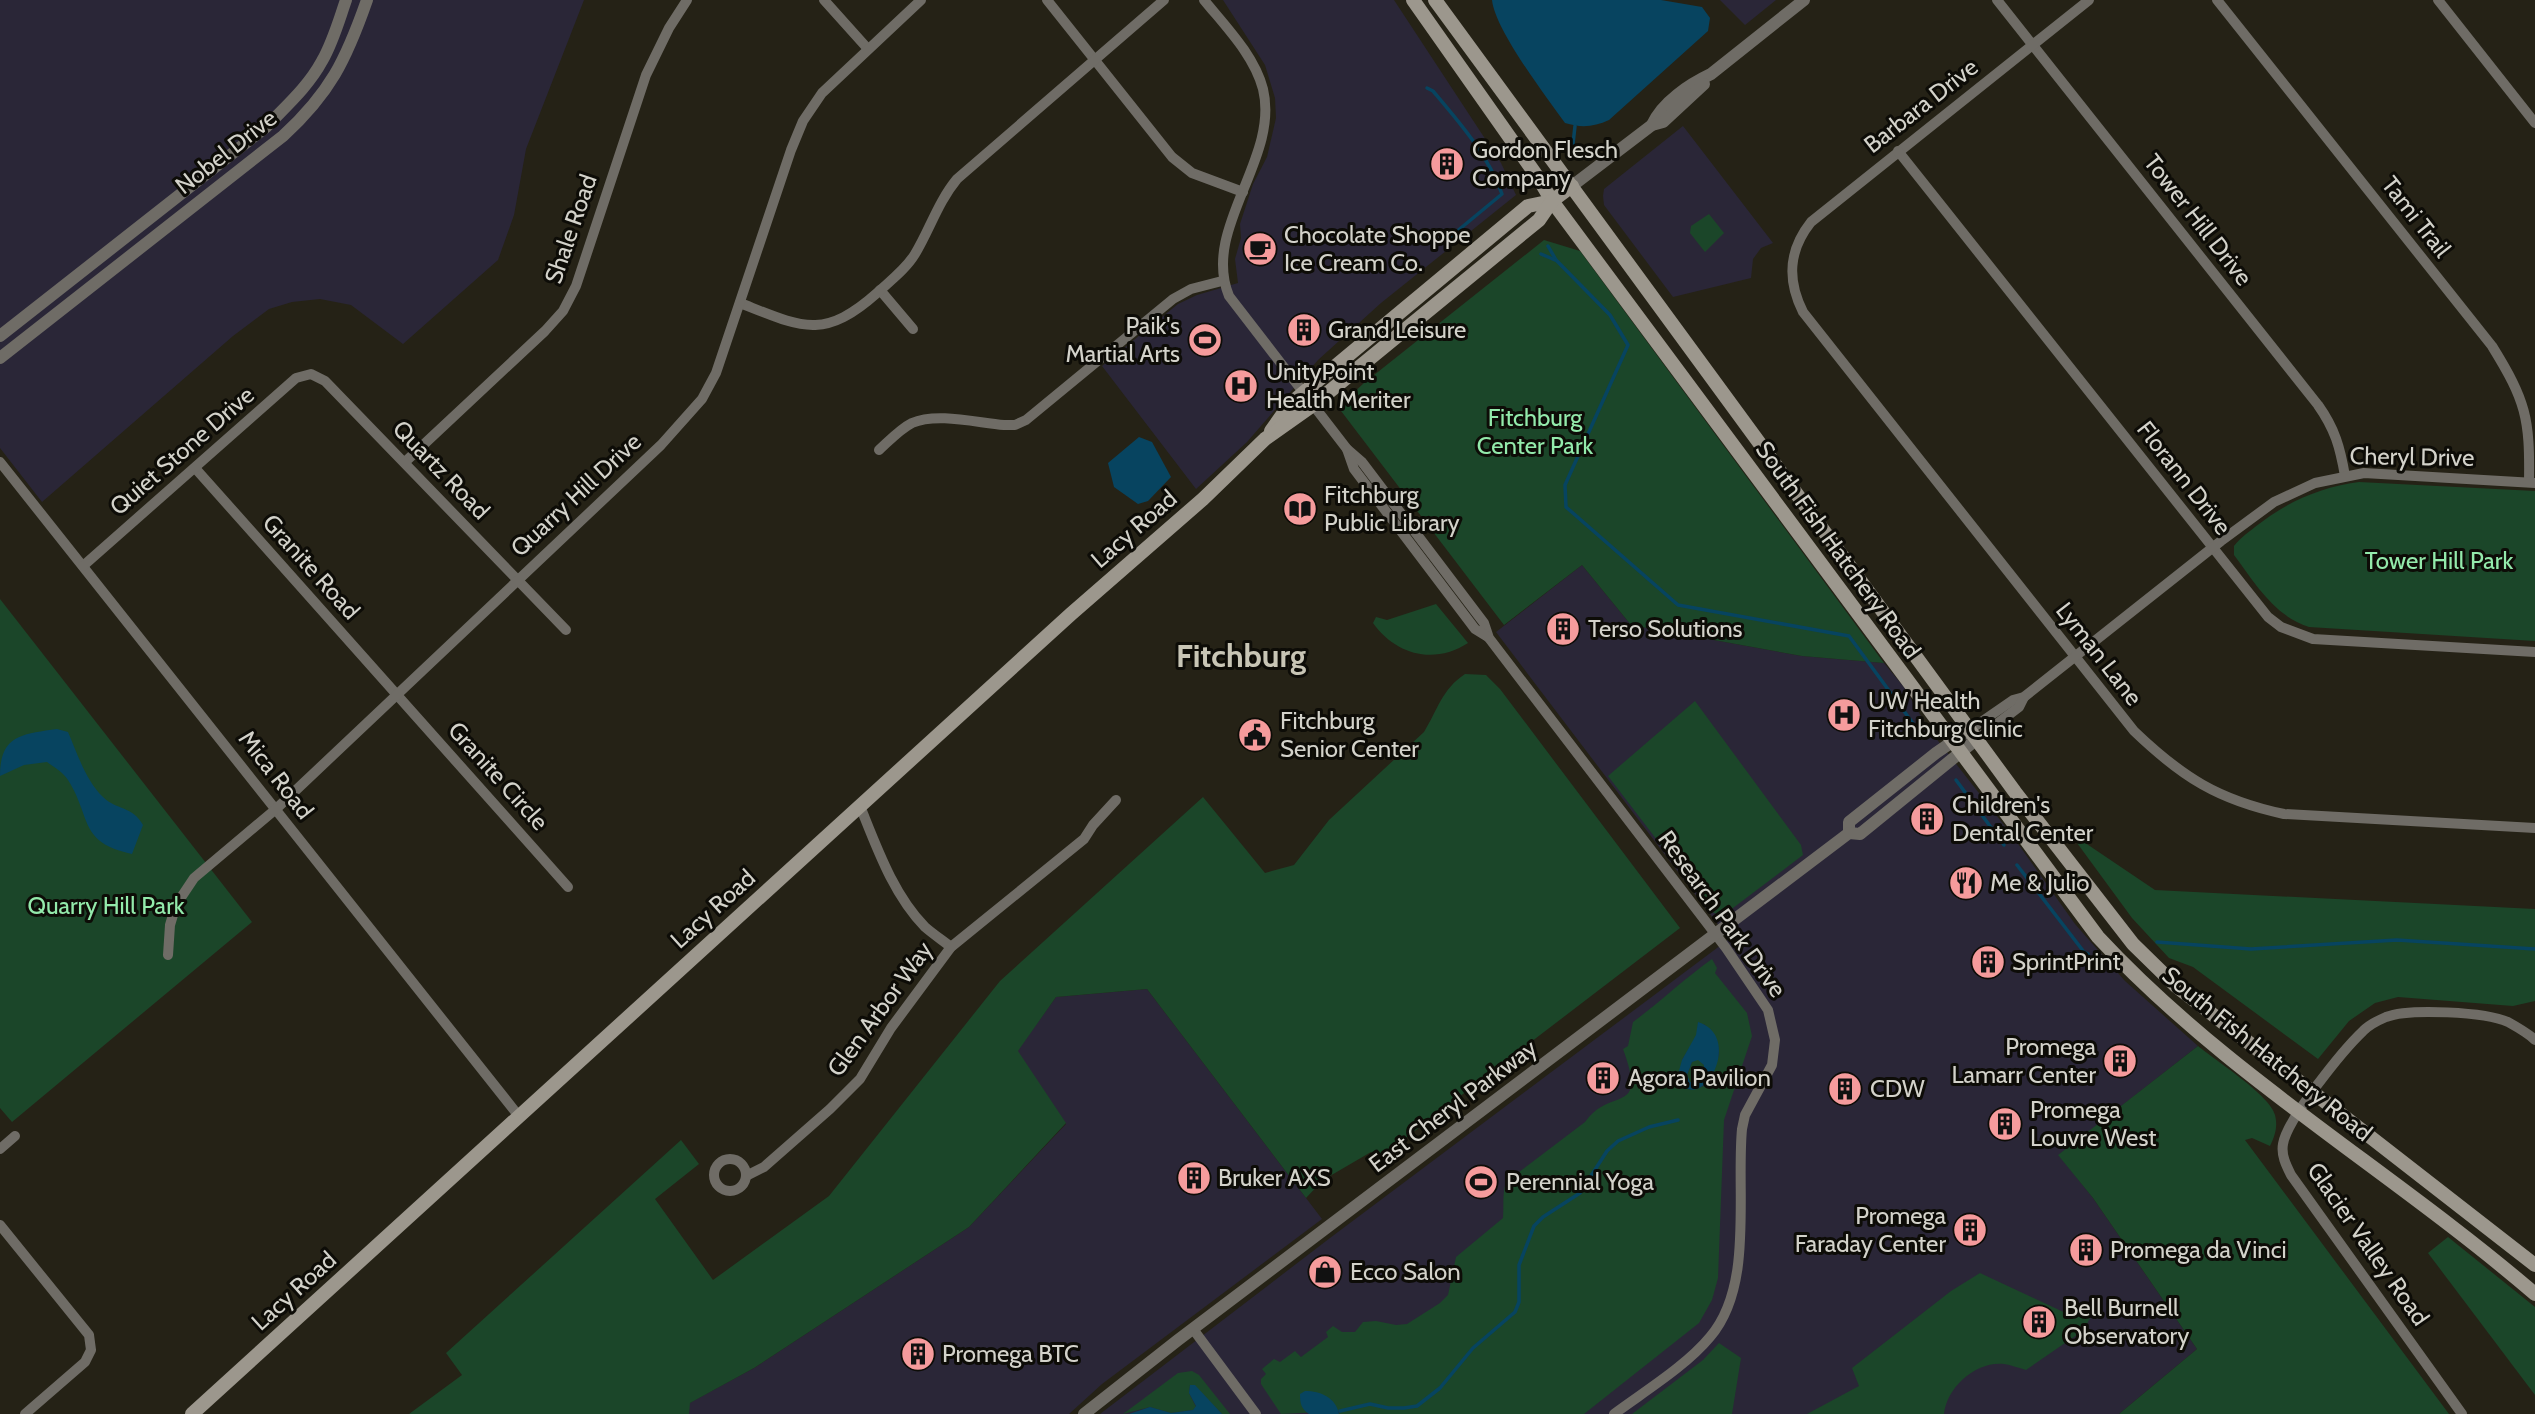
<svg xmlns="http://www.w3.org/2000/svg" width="2535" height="1414" viewBox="0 0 2535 1414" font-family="Cabin,sans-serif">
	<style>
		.commercial { fill: #2a2637 }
		.green { fill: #1b4629; fill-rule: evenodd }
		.water { fill: #074460; fill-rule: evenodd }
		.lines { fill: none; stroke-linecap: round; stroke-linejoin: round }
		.stream { stroke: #074460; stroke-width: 3.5 }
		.minor { stroke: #6f6c66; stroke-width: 10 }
		.tertiary { stroke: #6f6c66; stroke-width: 12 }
		.secondary { stroke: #9c978d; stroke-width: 14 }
		.labels { text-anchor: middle; stroke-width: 6; stroke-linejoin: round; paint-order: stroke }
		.street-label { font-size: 24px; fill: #d3d2ca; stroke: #0d0c07 }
		.poi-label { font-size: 24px; fill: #d3d2ca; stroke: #0d0c07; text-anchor: start }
		.park-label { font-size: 24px; fill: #93eaab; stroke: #0d0c07 }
		.district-label { font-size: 32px; font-weight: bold; fill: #c8c5b5; stroke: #0d0c07 }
	</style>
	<rect width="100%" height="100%" fill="#252216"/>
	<!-- commercial -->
	<g class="commercial">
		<polygon points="0,0 584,0 526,149 514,215 498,260 403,344 351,305 320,299 292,302 269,309 233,336 42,502 0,448"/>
		<polygon points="1223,0 1394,0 1501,163 1516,195 1381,303 1318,360 1247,442 1196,489 1102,366 1178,304 1197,295 1238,283 1235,259 1241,238 1240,224 1253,184 1267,157 1276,118 1275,98 1265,65"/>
		<polygon points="1720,0 1776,0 1745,25"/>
		<polygon points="1683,126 1773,243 1761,248 1753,259 1751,278 1673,297 1604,205 1603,196 1604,189"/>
		<polygon points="1582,565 1631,625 1802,656 1884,663 1904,687 1928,728 2011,834 2075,924 2125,981 2198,1046 2059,1155 2093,1198 2197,1349 2119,1414 1100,1414 1330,1238 1729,939 1496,632"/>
		<polygon points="1147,989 1322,1219 1102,1384 1069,1414 669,1414 754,1368 969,1227 1066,1124 1017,1051 1056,997"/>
	</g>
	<!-- green -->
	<g class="green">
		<polygon points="1709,214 1724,233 1705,252 1690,233 1691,226"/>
		<polygon points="1544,240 1580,251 1884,663 1802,656 1631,625 1582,565 1504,625 1338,407 1364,383"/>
		<path d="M2359 482 2535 491V641L2309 627C2274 616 2255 583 2234 555V546C2241 537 2250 531 2259 524 2289 501 2321 487 2359 482Z"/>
		<polygon points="0,599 252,922 12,1122 0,1108"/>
		<path d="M1436 604 1468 643C1434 665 1396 655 1373 623L1376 617 1387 620Z"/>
		<path d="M1465 674 1486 675 1500 689 1680 928 1378 1159 1371 1152 1323 1180 1306 1198 1147 989 1056 997 1018 1051 1066 1123 969 1227 754 1368 690 1403 689 1414H409L462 1375 446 1353 681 1140 699 1164 655 1199 713 1280 829 1196 1000 981 1203 797 1265 873 1294 865 1329 820 1424 732C1437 711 1442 689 1465 674Z"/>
		<polygon points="1695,701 1801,845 1803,855 1725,914 1719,915 1712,912 1608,776"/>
		<polygon points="2069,832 2155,890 2535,909 2535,1001 2513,1006 2398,997 2375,1003 2349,1021 2318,1059 2193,967 2169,958 2132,918"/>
		<path d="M1712 959 1717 968 1715 973 1747 1013 1752 1036 1724 1120 1718 1278 1712 1300 1699 1323 1584 1414H1339L1340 1411 1281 1414 1261 1384V1379L1266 1374 1262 1369 1274 1359 1280 1362 1295 1351 1301 1357 1328 1337 1326 1332 1333 1326 1342 1332H1355L1363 1322 1376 1321 1396 1325 1407 1324 1440 1303 1448 1295 1456 1257 1503 1218C1504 1205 1502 1194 1506 1182L1585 1122C1611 1085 1648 1117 1623 1049L1628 1046 1633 1022C1660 1002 1684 979 1712 959ZM1704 1024C1728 1048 1719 1061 1704 1086L1689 1090 1682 1060Z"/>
		<path d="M2198 1046C2215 1060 2271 1096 2275 1115 2278 1127 2275 1135 2270 1146L2252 1138 2245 1140 2449 1414H2119L2197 1349 2093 1198 2058 1155Z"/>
		<polygon points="1698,1059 1704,1065 1703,1081 1699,1083 1690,1082 1687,1075 1692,1062"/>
		<polygon points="2448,1237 2535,1307 2535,1395 2428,1253"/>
		<path d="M1980 1273 2072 1316 2090 1318 2084 1330 2026 1370C2019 1368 2011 1365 2004 1364 1976 1361 1947 1387 1944 1414H1807L1859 1386 1852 1368 1951 1291Z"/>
		<polygon points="1719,1343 1741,1358 1732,1414 1632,1414 1703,1360"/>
		<polygon points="1192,1371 1199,1375 1230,1414 1222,1414 1195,1386 1190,1385 1189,1393 1196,1407 1193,1410 1171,1413 1150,1407 1123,1414 1178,1373"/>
	</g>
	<!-- water -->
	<g class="water">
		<path d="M1492 0H1661L1702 7 1710 18 1708 31 1609 120C1594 127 1581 128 1565 123 1546 96 1495 30 1492 0Z"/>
		<polygon points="1139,437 1152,442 1171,477 1148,501 1138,504 1114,487 1108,463"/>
		<path d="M57 729 68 732C77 753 86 781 103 797 116 810 133 806 143 825L132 854C78 842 92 818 68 780 64 773 54 767 47 762L24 765 0 776C0 735 22 734 57 729Z"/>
		<path d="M1698 1022C1746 1037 1700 1120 1677 1078L1682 1060 1696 1035ZM1698 1060 1704 1065 1703 1081 1699 1083 1690 1082 1687 1075 1692 1062Z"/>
		<polygon points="1190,1385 1195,1385 1222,1414 1129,1414 1150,1407 1171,1413 1193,1410 1196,1406 1189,1393"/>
		<path d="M1305 1391C1321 1391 1336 1398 1339 1414H1309C1301 1409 1300 1403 1300 1394Z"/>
	</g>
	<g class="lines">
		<!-- stream -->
		<g class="stream">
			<path d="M1427 88 1433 91C1460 123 1488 155 1502 194L1444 242"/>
			<polyline points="1573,144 1575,126"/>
			<polyline points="1548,246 1556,260 1610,315 1628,345 1565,485 1566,507 1678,605 1849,636 1920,733"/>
			<polyline points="1541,254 1555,260"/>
			<polyline points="1956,780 2004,845"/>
			<polyline points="2017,865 2084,952 2088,954"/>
			<polyline points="2157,942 2251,949 2397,940 2535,949"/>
			<polyline points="1340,1411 1370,1404 1388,1408 1404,1408 1417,1406 1440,1388 1473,1348 1515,1312 1519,1302 1519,1265 1534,1226 1543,1217 1580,1193 1607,1151 1618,1141 1649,1127 1678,1120"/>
		</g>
		<!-- minor -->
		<g class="minor">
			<polyline points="824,0 868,49"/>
			<polyline points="1047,0 1172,157 1192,173 1243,192"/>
			<path d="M1204 0C1226 27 1254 55 1263 89 1280 159 1201 228 1229 296L1347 449 1362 462 1484 623 1489 638 1726 948 1768 1010 1775 1040 1772 1065 1745 1115 1742 1129C1736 1193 1754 1286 1710 1337 1686 1366 1645 1391 1614 1414"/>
			<path d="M1997 0 2318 405C2335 429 2340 447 2345 476"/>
			<path d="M2089 0 1811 222C1788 251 1787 280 1803 312L2134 731C2182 777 2218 800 2284 814L2535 828"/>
			<path d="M2217 0 2492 346C2526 401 2530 418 2529 482"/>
			<polyline points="2438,0 2535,123"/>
			<polyline points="1898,151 2268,617 2281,627 2313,639 2535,652"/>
			<polyline points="880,290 913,329"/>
			<path d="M740 303C801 327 823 341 877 293 890 281 906 269 915 254 930 229 938 202 957 179L1164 0"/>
			<polyline points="1347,449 1354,469 1475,629 1488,637"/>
			<path d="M879 450C889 441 900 429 912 423 937 412 978 423 1004 425H1015L1026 420 1173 299 1191 289 1222 281"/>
			<polyline points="0,462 518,1115"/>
			<polyline points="405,462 545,331 563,311 576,286 646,75 669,28 687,0"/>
			<polyline points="195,468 568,887"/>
			<polyline points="83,566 296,378 311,374 325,381 566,630"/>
			<polyline points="1971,729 2013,700 2024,697 2221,541 2274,502 2315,483 2364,473 2535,483"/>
			<polyline points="1977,739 2019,707 2024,697"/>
			<path d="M860 806C877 848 893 894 925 927 933 934 942 940 951 947"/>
			<polyline points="168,955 170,925 176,905 194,878 276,809 661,445 702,399 716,373 791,150 803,121 822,93 921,0"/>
			<polyline points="0,1149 15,1136"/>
			<circle cx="730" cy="1175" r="16"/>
			<polyline points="746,1176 764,1167 830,1109 860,1079 891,1028 951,947 1084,839 1093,825 1116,800"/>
			<polyline points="0,1225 89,1335 91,1350 85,1362 25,1414"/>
			<polyline points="1193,1329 1256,1414"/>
			<path d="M2462 1414 2291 1175C2286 1165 2281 1155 2283 1144 2287 1119 2343 1050 2363 1031 2369 1025 2379 1020 2386 1017 2409 1008 2486 1012 2508 1022 2517 1027 2528 1033 2535 1040"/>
		</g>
		<!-- tertiary -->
		<g class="tertiary">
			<path d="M1652 125C1662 102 1690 84 1711 74L1804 0"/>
			<polyline points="1572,186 1652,125 1663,122 1704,84"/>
			<path d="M0 336 266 127C286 106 308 87 322 61 333 42 339 20 346 0"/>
			<path d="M0 358 283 136C330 93 346 60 367 0"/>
			<polyline points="1849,833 1849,822 1936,753 1971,729"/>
			<polyline points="1084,1414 1178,1340 1849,833 1860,834 1977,739"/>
		</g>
		<!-- secondary -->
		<g class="secondary">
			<path d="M1413 0 1539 179 1552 201 2098 937C2227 1076 2392 1171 2535 1294"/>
			<polyline points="1435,0 2015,792 2133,944 2176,986 2535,1265"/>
			<polyline points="1271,431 1290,404 1303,393 1528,206 1552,201"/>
			<polyline points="192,1414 1071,614 1203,499 1265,439 1313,405 1539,220 1552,201 1572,186"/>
		</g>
	</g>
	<!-- icons -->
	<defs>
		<g id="building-disc" transform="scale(1.75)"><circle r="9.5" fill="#f59b9c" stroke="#0d0c07"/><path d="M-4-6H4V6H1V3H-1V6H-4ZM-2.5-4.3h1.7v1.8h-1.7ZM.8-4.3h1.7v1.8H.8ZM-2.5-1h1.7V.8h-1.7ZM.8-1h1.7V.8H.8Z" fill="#111"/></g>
		<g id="cafe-disc" transform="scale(1.75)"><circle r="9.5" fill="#f59b9c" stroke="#0d0c07"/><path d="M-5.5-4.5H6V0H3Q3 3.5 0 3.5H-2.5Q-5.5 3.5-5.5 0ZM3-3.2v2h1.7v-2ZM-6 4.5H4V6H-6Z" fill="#111"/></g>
		<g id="stadium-disc" transform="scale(1.75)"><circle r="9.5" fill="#f59b9c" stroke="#0d0c07"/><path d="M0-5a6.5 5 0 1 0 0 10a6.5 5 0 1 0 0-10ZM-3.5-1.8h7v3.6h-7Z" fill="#111"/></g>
		<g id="hospital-disc" transform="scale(1.75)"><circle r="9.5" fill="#f59b9c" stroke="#0d0c07"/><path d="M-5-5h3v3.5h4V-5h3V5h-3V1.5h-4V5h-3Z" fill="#111"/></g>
		<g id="library-disc" transform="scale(1.75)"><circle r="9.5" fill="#f59b9c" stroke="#0d0c07"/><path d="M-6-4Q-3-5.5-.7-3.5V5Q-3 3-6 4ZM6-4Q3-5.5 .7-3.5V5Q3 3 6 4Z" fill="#111"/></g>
		<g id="civic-disc" transform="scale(1.75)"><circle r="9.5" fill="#f59b9c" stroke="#0d0c07"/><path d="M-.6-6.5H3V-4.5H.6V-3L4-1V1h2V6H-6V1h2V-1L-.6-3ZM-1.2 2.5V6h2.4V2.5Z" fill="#111"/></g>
		<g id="restaurant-disc" transform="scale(1.75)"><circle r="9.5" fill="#f59b9c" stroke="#0d0c07"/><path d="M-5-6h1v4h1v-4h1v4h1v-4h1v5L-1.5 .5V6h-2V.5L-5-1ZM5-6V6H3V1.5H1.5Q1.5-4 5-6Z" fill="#111"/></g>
		<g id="shop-disc" transform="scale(1.75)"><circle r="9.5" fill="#f59b9c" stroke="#0d0c07"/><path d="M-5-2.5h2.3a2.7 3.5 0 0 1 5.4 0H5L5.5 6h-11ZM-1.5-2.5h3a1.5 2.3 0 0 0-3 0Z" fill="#111"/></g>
	</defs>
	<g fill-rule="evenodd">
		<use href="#building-disc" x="1447" y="164"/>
		<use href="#cafe-disc" x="1260" y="249"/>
		<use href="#building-disc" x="1304" y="330"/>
		<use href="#stadium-disc" x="1205" y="340"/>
		<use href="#hospital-disc" x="1241" y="386"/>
		<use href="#library-disc" x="1300" y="509"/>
		<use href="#building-disc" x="1563" y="629"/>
		<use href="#hospital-disc" x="1844" y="715"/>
		<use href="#civic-disc" x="1255" y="735"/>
		<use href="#building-disc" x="1927" y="819"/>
		<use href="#restaurant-disc" x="1966" y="883"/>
		<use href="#building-disc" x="1988" y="962"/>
		<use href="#building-disc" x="2120" y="1061"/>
		<use href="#building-disc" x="1603" y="1078"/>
		<use href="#building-disc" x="1845" y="1089"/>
		<use href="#building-disc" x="2005" y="1124"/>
		<use href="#building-disc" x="1194" y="1178"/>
		<use href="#stadium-disc" x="1481" y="1182"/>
		<use href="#building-disc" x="1970" y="1230"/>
		<use href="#building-disc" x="2086" y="1250"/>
		<use href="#shop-disc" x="1325" y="1272"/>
		<use href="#building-disc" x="2039" y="1322"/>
		<use href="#building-disc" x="918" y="1354"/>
	</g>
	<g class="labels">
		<!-- street labels -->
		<g class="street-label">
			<text transform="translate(1921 106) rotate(-38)" y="8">Barbara Drive</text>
			<text transform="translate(226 152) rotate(-38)" y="8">Nobel Drive</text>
			<text transform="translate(2416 217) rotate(52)" y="8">Tami Trail</text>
			<text transform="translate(2198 220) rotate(52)" y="8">Tower Hill Drive</text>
			<text transform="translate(571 229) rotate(-71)" y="8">Shale Road</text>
			<text transform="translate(182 451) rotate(-41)" y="8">Quiet Stone Drive</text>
			<text transform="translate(2412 457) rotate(1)" y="8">Cheryl Drive</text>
			<text transform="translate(441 470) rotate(46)" y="8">Quartz Road</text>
			<text transform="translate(2184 478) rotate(52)" y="8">Florann Drive</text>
			<text transform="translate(576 495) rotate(-43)" y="8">Quarry Hill Drive</text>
			<text transform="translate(1134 529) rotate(-41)" y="8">Lacy Road</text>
			<text transform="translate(1838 550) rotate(54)" y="8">South Fish Hatchery Road</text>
			<text transform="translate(311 567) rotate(48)" y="8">Granite Road</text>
			<text transform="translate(2099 654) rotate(52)" y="8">Lyman Lane</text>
			<text transform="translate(276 775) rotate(52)" y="8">Mica Road</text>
			<text transform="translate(498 776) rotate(48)" y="8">Granite Circle</text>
			<text transform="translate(713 909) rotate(-42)" y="8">Lacy Road</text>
			<text transform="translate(1722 914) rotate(54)" y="8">Research Park Drive</text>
			<text transform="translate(880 1009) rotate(-54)" y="8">Glen Arbor Way</text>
			<text transform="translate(2267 1054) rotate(39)" y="8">South Fish Hatchery Road</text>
			<text transform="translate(1453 1106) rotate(-37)" y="8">East Cheryl Parkway</text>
			<text transform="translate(2368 1244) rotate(55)" y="8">Glacier Valley Road</text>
			<text transform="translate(294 1291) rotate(-42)" y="8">Lacy Road</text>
		</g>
		<!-- poi labels -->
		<g class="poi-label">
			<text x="1472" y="158">Gordon Flesch<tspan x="1472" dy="28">Company</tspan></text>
			<text x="1284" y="243">Chocolate Shoppe<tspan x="1284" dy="28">Ice Cream Co.</tspan></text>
			<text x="1180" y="334" text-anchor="end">Paik's<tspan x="1180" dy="28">Martial Arts</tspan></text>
			<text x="1328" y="338">Grand Leisure</text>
			<text x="1266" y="380">UnityPoint<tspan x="1266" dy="28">Health Meriter</tspan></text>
			<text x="1324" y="503">Fitchburg<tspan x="1324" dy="28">Public Library</tspan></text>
			<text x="1588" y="637">Terso Solutions</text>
			<text x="1868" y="709">UW Health<tspan x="1868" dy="28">Fitchburg Clinic</tspan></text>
			<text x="1280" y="729">Fitchburg<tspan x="1280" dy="28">Senior Center</tspan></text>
			<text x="1952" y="813">Children's<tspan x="1952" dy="28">Dental Center</tspan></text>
			<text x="1990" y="891">Me &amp; Julio</text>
			<text x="2012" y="970">SprintPrint</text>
			<text x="2096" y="1055" text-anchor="end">Promega<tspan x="2096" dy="28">Lamarr Center</tspan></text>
			<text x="1628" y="1086">Agora Pavilion</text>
			<text x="1870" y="1097">CDW</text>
			<text x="2030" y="1118">Promega<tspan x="2030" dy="28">Louvre West</tspan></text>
			<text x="1218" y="1186">Bruker AXS</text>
			<text x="1506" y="1190">Perennial Yoga</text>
			<text x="1946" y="1224" text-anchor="end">Promega<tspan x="1946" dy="28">Faraday Center</tspan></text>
			<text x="2110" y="1258">Promega da Vinci</text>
			<text x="1350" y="1280">Ecco Salon</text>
			<text x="2064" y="1316">Bell Burnell<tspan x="2064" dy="28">Observatory</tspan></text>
			<text x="942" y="1362">Promega BTC</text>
		</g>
		<!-- park labels -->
		<g class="park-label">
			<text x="1535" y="426">Fitchburg<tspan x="1535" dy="28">Center Park</tspan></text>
			<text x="2439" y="569">Tower Hill Park</text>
			<text x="106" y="914">Quarry Hill Park</text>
		</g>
		<!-- district labels -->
		<g class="district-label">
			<text x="1241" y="667">Fitchburg</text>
		</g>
	</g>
</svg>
